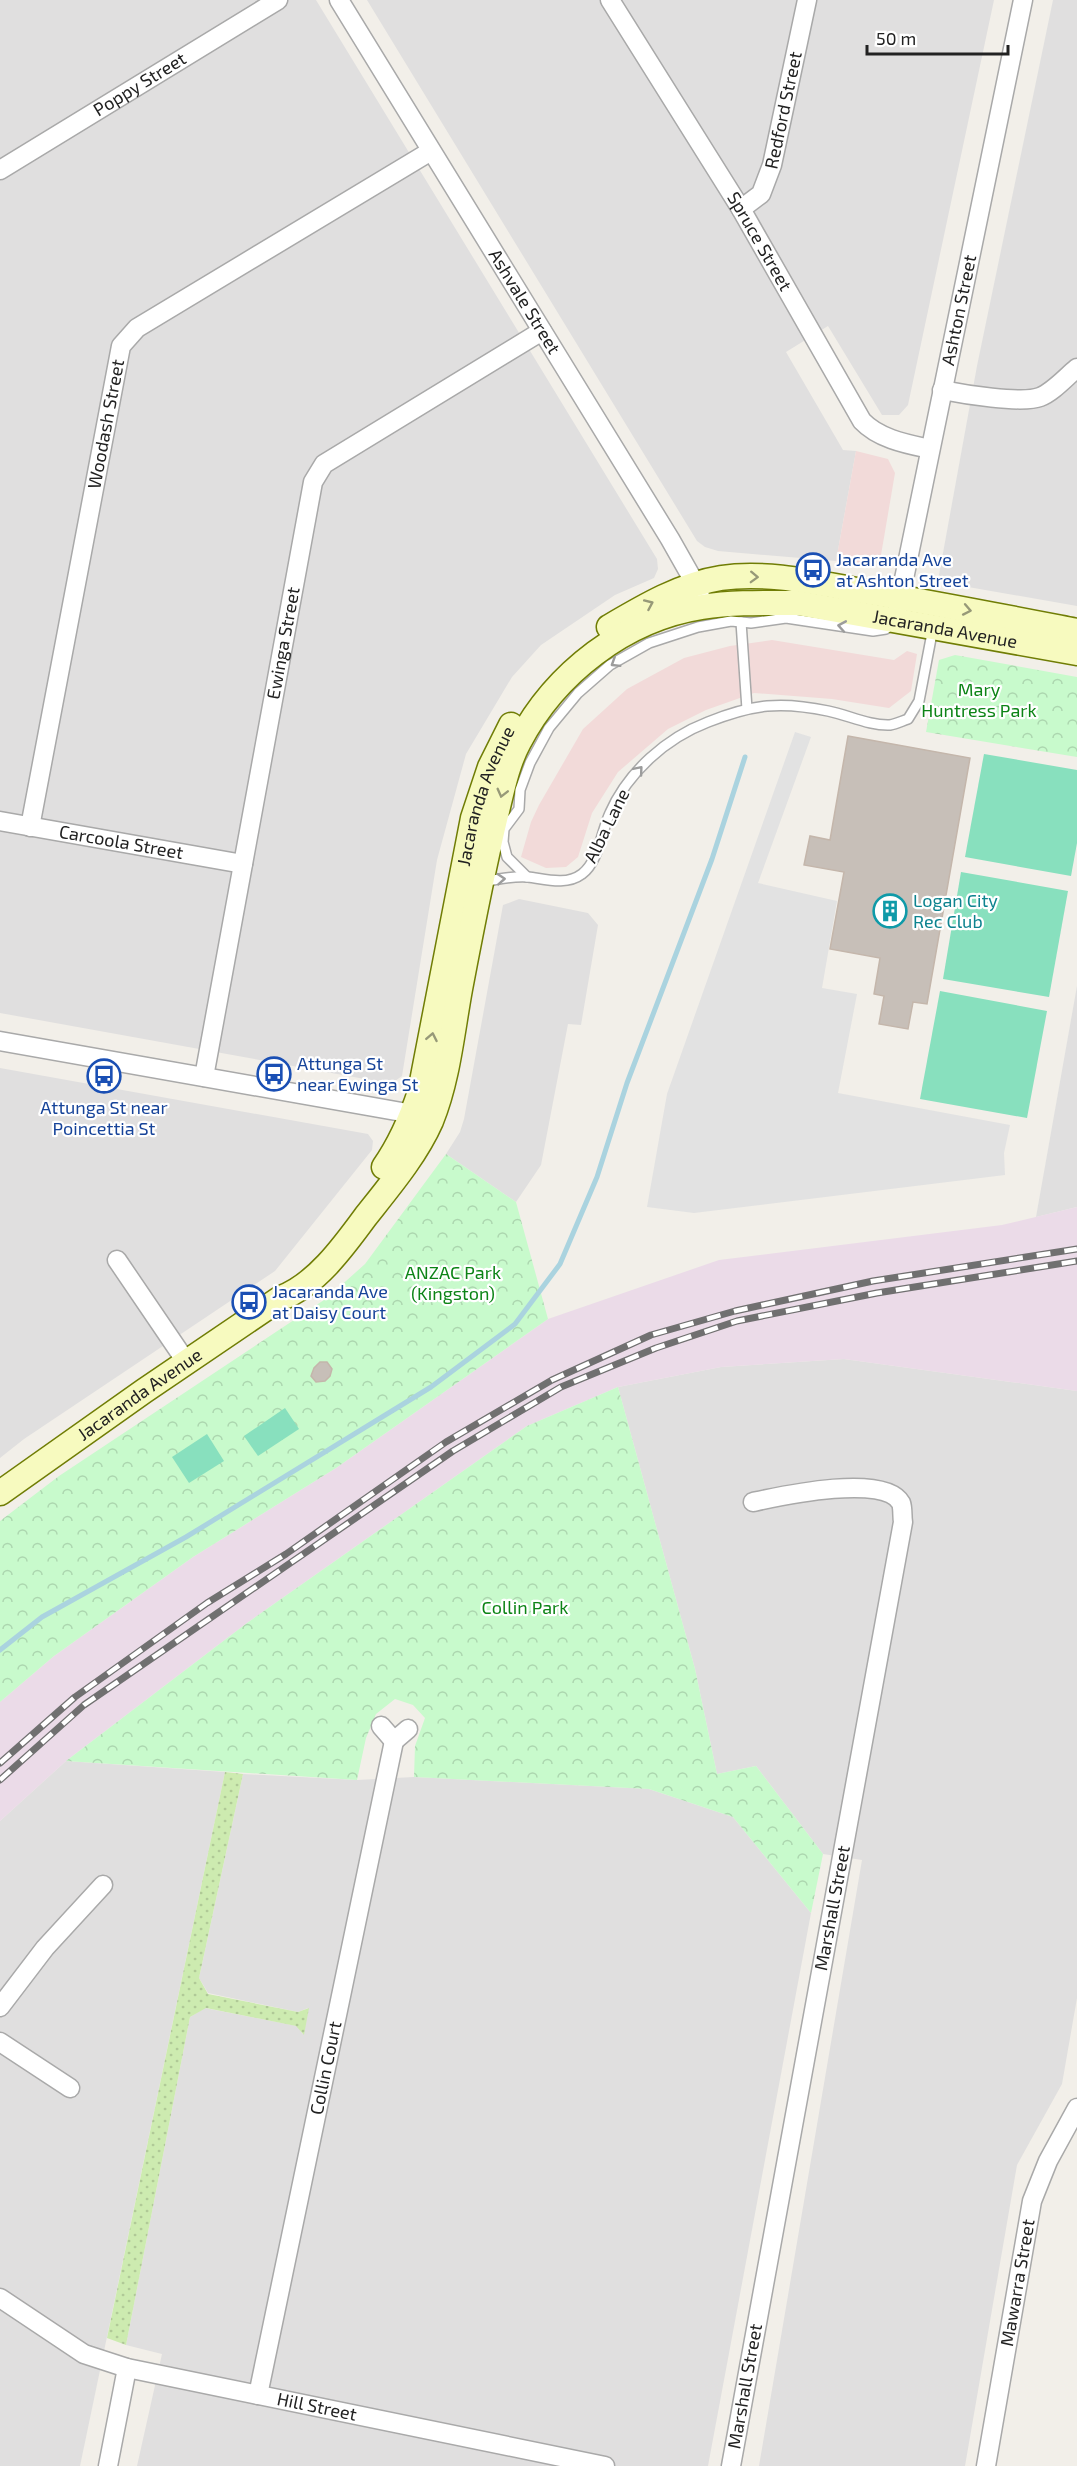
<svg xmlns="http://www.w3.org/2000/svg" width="1077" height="2466" viewBox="0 0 1077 2466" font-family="'Exo 2',sans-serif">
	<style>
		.residential { fill: #e0dfdf }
		.commercial { fill: #f2dad9 }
		.railway { fill: #ebdbe8 }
		.grass { fill: url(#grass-dots) }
		.park { fill: url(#park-crowns) }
		.pitch { fill: #88e0be }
		.parking { fill: #e2e2e2 }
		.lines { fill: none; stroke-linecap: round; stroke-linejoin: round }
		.stream { stroke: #aad3df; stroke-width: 5 }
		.building { fill: #c7bfb8; stroke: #c4b6ab; stroke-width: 1.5 }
		.lane-casing { stroke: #a9a9a9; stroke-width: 12 }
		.street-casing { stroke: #a9a9a9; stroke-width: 21 }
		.secondary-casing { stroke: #707d05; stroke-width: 27 }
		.lane { stroke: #fff; stroke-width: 9 }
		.street { stroke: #fff; stroke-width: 18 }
		.secondary { stroke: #f7fabf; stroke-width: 24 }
		.rail-casing { stroke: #707070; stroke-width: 7 }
		.rail { stroke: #fff; stroke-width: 4.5; stroke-dasharray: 14; stroke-linecap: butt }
		.oneway { stroke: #979978 }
		.oneway2 { stroke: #9c9c9c }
		.labels { text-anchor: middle; stroke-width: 4.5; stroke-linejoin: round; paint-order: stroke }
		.street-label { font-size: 18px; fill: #222; stroke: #fff }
		.transit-label { font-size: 18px; fill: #164399; stroke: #fff; text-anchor: start }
		.park-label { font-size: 18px; fill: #0c8416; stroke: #fff }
		.culture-label { font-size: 18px; fill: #0d838f; stroke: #fff; text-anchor: start }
	</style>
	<defs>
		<pattern id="grass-dots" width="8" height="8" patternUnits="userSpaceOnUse" patternTransform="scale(1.5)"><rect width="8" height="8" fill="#cdebb0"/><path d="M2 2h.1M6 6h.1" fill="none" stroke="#b0c997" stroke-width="1.8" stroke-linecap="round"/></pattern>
		<pattern id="park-crowns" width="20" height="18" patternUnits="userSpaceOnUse" patternTransform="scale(1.5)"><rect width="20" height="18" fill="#c8facc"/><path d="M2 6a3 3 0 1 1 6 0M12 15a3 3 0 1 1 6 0" fill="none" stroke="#acd6af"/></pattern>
	</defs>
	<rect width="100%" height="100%" fill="#f2efe9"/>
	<!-- residential -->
	<g class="residential">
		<polygon points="0,0 316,0 657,559 658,569 654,578 615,595 541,645 512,677 466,754 437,860 402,1076 395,1081 387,1083 0,1013"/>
		<polygon points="367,0 994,0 908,405 899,415 882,415 828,326 786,352 843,450 856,451 836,561 718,551 705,547 697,541"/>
		<polygon points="1053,0 1077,0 1077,606 951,584 939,575 977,366"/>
		<polygon points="519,899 588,913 598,925 581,1025 568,1024 541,1165 516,1202 446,1154 460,1132 464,1119 503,905"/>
		<polygon points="1077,986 1077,1207 1036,1217"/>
		<polygon points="0,1068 368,1134 373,1141 372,1150 275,1271 24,1439 0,1458"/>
		<polygon points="844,1359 1077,1391 1077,1998 1062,2084 1017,2165 965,2466 759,2466 862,1860 823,1854 756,1766 717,1774 695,1669 618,1387 721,1367"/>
		<polygon points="66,1761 225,1772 80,2466 0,2466 0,1821"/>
		<polygon points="243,1774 357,1780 414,1777 649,1789 733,1817 811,1913 708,2466 137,2466 162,2354 126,2345 190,2017 205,2008 297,2026 303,2034 308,2008 298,2012 208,1993 199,1978"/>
	</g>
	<!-- commercial -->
	<g class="commercial">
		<polygon points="856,451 888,459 895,473 881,555 874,564 866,567 836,561"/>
		<polygon points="772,640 894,660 907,651 917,654 911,691 889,708 832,699 754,693 706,710 668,729 618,772 592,813 578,857 566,867 546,868 521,857 531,822 539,805 583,729 627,689 684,658 730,646"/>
	</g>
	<!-- railway -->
	<polygon class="railway" points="1077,1207 1077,1391 844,1359 721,1367 618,1387 527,1426 247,1623 66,1761 0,1821 0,1702 54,1656 193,1557 336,1468 548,1319 719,1260 1002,1225"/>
	<!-- grass -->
	<polygon class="grass" points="225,1772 243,1774 199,1978 208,1994 298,2012 309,2008 304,2035 296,2026 206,2008 190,2017 126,2345 107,2338"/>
	<!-- park -->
	<g class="park">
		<polygon points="955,655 1077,677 1077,757 926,732 939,660"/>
		<polygon points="446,1154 516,1202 548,1319 336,1468 193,1557 54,1656 0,1702 0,1521 59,1476 327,1298 365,1264"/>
		<polygon points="618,1387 695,1669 717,1774 756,1766 823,1854 811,1913 733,1817 649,1789 414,1777 415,1746 425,1718 413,1705 395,1699 376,1714 366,1738 357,1780 66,1761 247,1623 527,1426"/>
	</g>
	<!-- pitch -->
	<g class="pitch">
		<polygon points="984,754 1077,770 1077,843 1071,876 965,857"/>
		<polygon points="961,872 1068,891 1049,997 943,979"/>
		<polygon points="940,991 1047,1011 1027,1118 920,1099"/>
		<polygon points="285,1408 299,1429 258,1456 244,1436"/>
		<polygon points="207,1434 224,1461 189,1483 172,1457"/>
	</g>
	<!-- parking -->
	<polygon class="parking" points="795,732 811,737 758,883 837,901 822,988 857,994 838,1093 1010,1125 1004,1153 1005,1175 694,1213 647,1207 667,1094"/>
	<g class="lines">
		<!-- stream -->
		<polyline class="stream" points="0,1650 42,1617 186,1537 431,1387 515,1324 560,1264 597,1177 627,1083 712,859 745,757"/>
	</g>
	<!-- building -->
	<g class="building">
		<polygon points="848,736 970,758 927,1004 913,1002 908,1029 879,1024 884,996 874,994 880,958 830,949 844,872 804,865 810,836 830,840"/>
		<polygon points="320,1362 327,1362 332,1369 330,1376 325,1381 316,1382 311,1376 314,1368"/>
	</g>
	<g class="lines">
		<!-- lane casing -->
		<g class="lane-casing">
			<g id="lane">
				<polyline points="741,622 747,709"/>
				<polyline points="527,877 507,857 503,842 504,829 519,809 520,790 530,763 549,728 578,693 610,665 649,643 698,627 731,621 751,623 786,618 873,631 886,629 890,625"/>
				<path d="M483 882C497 879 515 876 528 877 545 879 566 886 582 874 599 861 601 832 610 813 628 772 666 738 708 722 753 704 781 701 828 711 848 715 870 726 890 725 896 724 902 721 908 719L919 701 933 628"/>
			</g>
		</g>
		<!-- street casing -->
		<g class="street-casing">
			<g id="street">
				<path id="s1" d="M339 0 670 539 696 585 700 596"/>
				<path id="s2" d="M610 0 741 209 862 421C879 439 907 444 930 449"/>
				<path id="s3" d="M0 170 278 0"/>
				<path id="s4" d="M741 209 761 194 772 165 807 0"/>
				<path d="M942 390C962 394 1022 404 1040 397 1053 392 1066 377 1077 368"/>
				<path id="s5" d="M898 608 1023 0"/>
				<path id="s6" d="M0 821 243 864"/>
				<path id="s7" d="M30 827 121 346 137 328 431 151"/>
				<polyline points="0,1041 413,1114 423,1119"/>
				<path id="s8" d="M204 1077 313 482 324 464 542 331"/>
				<polyline points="117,1260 187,1363"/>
				<polyline points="381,1726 394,1741 408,1729"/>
				<polyline points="0,2007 45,1948 103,1885"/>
				<polyline points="0,2042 70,2088"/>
				<path id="s9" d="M0 2298 84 2354 127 2368 605 2466"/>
				<path id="s10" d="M258 2395 394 1741"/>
				<polyline points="108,2466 127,2368"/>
				<path id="s11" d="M731 2466C786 2151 847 1837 903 1522 902 1517 903 1508 901 1503 885 1473 781 1496 753 1502"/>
				<path id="s12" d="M986 2466 1032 2201 1048 2161 1077 2108"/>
			</g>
		</g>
		<!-- secondary casing -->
		<g class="secondary-casing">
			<g id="secondary">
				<path d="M609 627C643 607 682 584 721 578 767 571 817 583 862 591 934 603 1005 617 1077 631"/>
				<path id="s13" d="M384 1167C400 1144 411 1119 420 1092L473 818 490 767 511 725"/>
				<path id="s14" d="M0 1493 144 1391 281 1298C316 1285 344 1246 366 1216 389 1187 416 1155 431 1121 448 1079 452 1033 460 989 471 931 482 873 496 815 502 791 507 764 519 742 555 673 625 619 702 607 734 602 766 603 798 603L1077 653"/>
			</g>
		</g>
		<!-- lane -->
		<use href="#lane" class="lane"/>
		<!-- street -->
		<use href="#street" class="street"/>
		<!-- secondary -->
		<use href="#secondary" class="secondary"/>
		<!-- rail casing -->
		<g class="rail-casing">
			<g id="rail">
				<polyline points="0,1763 75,1697 207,1603 286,1554 446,1442 552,1380 651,1335 735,1311 873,1281 1077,1249"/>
				<polyline points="0,1780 84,1705 453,1451 561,1387 656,1348 737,1321 877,1293 1077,1261"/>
			</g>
		</g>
		<!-- rail -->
		<use href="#rail" class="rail"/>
	</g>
	<!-- one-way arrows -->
	<defs><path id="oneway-chevron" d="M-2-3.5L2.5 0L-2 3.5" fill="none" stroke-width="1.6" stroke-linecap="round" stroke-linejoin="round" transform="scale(1.5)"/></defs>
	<g class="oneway">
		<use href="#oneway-chevron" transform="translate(754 577) rotate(2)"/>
		<use href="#oneway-chevron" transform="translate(649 604) rotate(-24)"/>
		<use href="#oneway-chevron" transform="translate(967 610) rotate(11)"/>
		<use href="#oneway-chevron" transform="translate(502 793) rotate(104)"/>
		<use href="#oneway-chevron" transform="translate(432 1037) rotate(-79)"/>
	</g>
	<g class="oneway2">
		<use href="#oneway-chevron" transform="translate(842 626) rotate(-170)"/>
		<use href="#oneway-chevron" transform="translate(615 663) rotate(148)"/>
		<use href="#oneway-chevron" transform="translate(639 770) rotate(-50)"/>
		<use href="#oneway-chevron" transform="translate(501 879) rotate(-4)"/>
	</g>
	<!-- icons -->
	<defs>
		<g id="bus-ring" transform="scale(1.725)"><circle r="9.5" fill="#fff" stroke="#1a4fb4" stroke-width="1.5"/><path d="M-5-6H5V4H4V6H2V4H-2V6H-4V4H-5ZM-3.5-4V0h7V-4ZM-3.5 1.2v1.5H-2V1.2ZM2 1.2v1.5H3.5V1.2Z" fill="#1a4fb4"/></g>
		<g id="building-ring" transform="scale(1.725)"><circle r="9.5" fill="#fff" stroke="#0f9aa8" stroke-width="1.5"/><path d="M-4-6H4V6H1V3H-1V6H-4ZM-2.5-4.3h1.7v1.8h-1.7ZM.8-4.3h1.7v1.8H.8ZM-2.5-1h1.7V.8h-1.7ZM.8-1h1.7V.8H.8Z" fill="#0f9aa8"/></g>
	</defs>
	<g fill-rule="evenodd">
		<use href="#bus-ring" x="813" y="570"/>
		<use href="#building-ring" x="890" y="911"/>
		<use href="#bus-ring" x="274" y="1074"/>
		<use href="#bus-ring" x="104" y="1076"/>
		<use href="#bus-ring" x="249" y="1302"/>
	</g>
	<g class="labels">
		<!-- street labels -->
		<g class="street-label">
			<text dy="6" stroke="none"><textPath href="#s3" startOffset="164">Poppy Street</textPath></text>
			<text dy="6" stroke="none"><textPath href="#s4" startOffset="112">Redford Street</textPath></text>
			<text dy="6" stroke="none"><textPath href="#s2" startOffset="284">Spruce Street</textPath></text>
			<text dy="6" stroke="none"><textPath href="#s1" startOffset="354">Ashvale Street</textPath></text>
			<text dy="6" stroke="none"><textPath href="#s5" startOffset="304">Ashton Street</textPath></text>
			<text dy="6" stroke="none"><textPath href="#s7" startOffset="410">Woodash Street</textPath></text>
			<text dy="6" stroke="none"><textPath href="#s14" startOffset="1448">Jacaranda Avenue</textPath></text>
			<text dy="6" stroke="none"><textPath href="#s8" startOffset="441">Ewinga Street</textPath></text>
			<text dy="6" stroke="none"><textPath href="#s13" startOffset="387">Jacaranda Avenue</textPath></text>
			<text transform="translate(607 826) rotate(-64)" y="6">Alba Lane</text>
			<text dy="6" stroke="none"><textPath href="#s6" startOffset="123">Carcoola Street</textPath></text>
			<text dy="6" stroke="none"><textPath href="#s14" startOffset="171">Jacaranda Avenue</textPath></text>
			<text dy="6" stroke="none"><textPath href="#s11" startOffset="567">Marshall Street</textPath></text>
			<text dy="6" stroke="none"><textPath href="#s10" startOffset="334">Collin Court</textPath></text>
			<text dy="6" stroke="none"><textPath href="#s12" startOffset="186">Mawarra Street</textPath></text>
			<text dy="6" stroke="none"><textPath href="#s11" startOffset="81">Marshall Street</textPath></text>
			<text dy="6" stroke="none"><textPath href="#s9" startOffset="340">Hill Street</textPath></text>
		</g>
		<!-- transit labels -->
		<g class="transit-label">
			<text x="836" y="566">Jacaranda Ave<tspan x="836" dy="21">at Ashton Street</tspan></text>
			<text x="297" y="1070">Attunga St<tspan x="297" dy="21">near Ewinga St</tspan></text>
			<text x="104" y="1114" text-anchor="middle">Attunga St near<tspan x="104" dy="21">Poincettia St</tspan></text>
			<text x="272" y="1298">Jacaranda Ave<tspan x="272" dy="21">at Daisy Court</tspan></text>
		</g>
		<!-- park labels -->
		<g class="park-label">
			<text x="979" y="696">Mary<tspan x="979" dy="21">Huntress Park</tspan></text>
			<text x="453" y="1279">ANZAC Park<tspan x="453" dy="21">(Kingston)</tspan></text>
			<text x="525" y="1614">Collin Park</text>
		</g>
		<!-- culture labels -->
		<g class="culture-label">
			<text x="913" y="907">Logan City<tspan x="913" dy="21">Rec Club</tspan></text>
		</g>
	</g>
	<!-- scale -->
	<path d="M867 45v9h141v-9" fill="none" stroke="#222222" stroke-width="3"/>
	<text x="876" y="45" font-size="18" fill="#222222" stroke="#ffffff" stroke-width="4.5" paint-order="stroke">50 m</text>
</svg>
